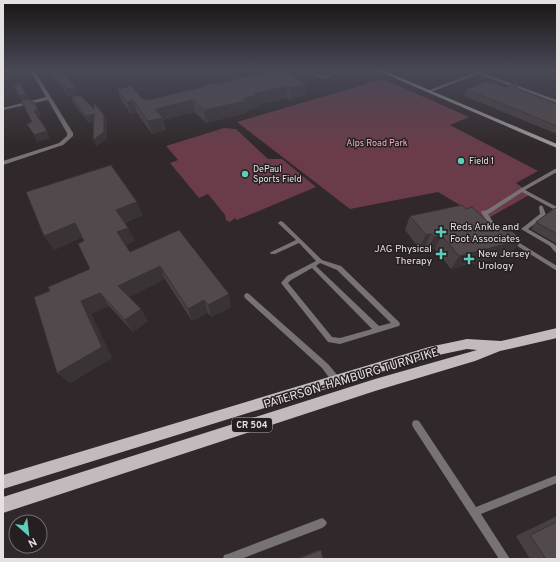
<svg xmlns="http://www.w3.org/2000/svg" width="560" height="562" viewBox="0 0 560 562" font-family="Overpass,sans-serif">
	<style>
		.green { fill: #6a3c4a }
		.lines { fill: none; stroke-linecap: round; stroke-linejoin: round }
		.service { fill: #777273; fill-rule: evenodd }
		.minor { fill: #777273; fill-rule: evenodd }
		.secondary { fill: #a29b9d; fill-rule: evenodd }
		.primary { fill: #c3babd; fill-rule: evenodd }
		.wall { fill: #473f41 }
		.shaded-wall { fill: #393335 }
		.building { fill: #52494c; stroke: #393335 }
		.poi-dot { fill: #5ccebb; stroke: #261f21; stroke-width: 1.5 }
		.labels { text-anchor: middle; stroke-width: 3; stroke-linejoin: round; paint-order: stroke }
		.far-park-label { font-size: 9px; fill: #f3b2c4; stroke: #261f21 }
		.far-poi-label { font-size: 9px; fill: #e5e0e1; stroke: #261f21; text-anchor: start }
		.shield { fill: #261f21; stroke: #aca6a7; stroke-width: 1 }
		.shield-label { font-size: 9px; font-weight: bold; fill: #e5e0e1 }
		.poi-label { font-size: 10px; fill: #e5e0e1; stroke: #261f21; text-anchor: start }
		.near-street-label { font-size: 12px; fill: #e5e0e1; stroke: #261f21 }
	</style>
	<rect width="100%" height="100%" fill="#30282a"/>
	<!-- green -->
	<g class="green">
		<polygon points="383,79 469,117 450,125 538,171 516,183 531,194 485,220 438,192 350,209 237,122"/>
		<polygon points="224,128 236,129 268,159 282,159 316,187 237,220 235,218 230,222 226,220 225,215 208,194 199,198 170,163 178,160 166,146"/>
	</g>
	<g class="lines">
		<!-- service -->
		<g class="service">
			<polygon points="311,70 314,70 312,72 322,76 334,73 332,70 335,70 338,73 322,78 309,73"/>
			<path d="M555 169H557V172L525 190 557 207V211L522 192 490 213 488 214 497 228 505 234 502 236C492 231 487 221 481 212L482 211 487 210 520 189Z"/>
			<polygon points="541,205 543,207 546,215 528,229 554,244 557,247 557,253 555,252 550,246 521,229 540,214 539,207"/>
			<path d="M281 221 283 222 322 260 341 266 399 322 400 324 399 326 340 344 328 342 281 283 287 276 316 261 299 243 275 254H271L270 253 271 252 296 240 279 224 278 223 279 222ZM320 263 337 270 391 323 379 326 316 266ZM312 268 372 329 340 338 332 337 288 283 291 280Z"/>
			<polygon points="513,239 557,266 557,271 511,242 510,241 511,240"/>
			<polygon points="247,293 249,294 328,364 339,377 340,380 339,383 336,384 333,383 322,368 245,298 244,296 245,294"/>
			<polygon points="416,420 419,421 476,507 557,475 557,483 481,514 510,559 499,559 413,427 412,424 413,421"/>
			<polygon points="322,518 325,520 327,523 325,526 322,528 241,559 223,559 224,555 228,554"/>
		</g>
		<!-- minor -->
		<g class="minor">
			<polygon points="30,70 34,70 73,133 73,136 63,145 3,165 3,161 59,143 67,136 67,133 48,100 3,110 3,108 46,97"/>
			<polygon points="482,70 488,70 482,73 557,100 557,103 478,74 431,92 427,91"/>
		</g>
		<!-- secondary -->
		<polygon class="secondary" points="376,70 382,70 557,144 557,148"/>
		<!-- primary -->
		<polygon class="primary" points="557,328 557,338 500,351 475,361 375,391 3,513 3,497 375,379 477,350 467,349 429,357 3,489 3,475 429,347 467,339 501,341"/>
	</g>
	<!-- wall -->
	<g class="wall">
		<polygon points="49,70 64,70 67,76 66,76 76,87 78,93 68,96"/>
		<polygon points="306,84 305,95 290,100 287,98 258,105 258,107 246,111 246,113 206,123 195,112 163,120 166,130 152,134 137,113 131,114 122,101 117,89 142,99 149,100"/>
		<polygon points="505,87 516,88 557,104 557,134 464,96 466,89"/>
		<polygon points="71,97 94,109 107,121 107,139 96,146 94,121 89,123 74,104"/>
		<polygon points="557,209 557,244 531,229 536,222"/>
		<polygon points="143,215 125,223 128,228 135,241 126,245 130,252 179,230 231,307 211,317 208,313 192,321 165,279 129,297 148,321 133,332 109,306 91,314 112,358 70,383 50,291 90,269 84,241 82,237 54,250 44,236"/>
		<polygon points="410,216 511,254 451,269 435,249 427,251 424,247 419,248 405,230"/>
		<polygon points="557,516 557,559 530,559 516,536"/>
		<polygon points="318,550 321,550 323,559 296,559"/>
	</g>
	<!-- shaded-wall -->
	<g class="shaded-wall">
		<polygon points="64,70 67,76 64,77 61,71"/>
		<polygon points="13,72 16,78 6,80 3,76 3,74"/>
		<polygon points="306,84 305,95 290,100 290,88"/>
		<polygon points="287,86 287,98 258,105 258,107 246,111 246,113 206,123 204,110 243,99 255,94"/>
		<polygon points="76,87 78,93 68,96 66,89"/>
		<polygon points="26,94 29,100 22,102 18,95"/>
		<polygon points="133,100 137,113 131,114 127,102"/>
		<polygon points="193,100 195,112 163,120 166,130 152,134 148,121 155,109"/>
		<polygon points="38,110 42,116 38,117 34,111"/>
		<polygon points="94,114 96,121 89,123 86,116"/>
		<polygon points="104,115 107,121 107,139 96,146 93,140"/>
		<polygon points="47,131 50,138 37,142 34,135"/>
		<polygon points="137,202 143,215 123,223 116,210"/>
		<polygon points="75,223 83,236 54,250 44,236"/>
		<polygon points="128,228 135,241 124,246 117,232"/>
		<polygon points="431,234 424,247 419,248 426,235"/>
		<polygon points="441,235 435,249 427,251 434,237"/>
		<polygon points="522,240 511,254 451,269 459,256"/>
		<polygon points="160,266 165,279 126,299 118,286"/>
		<polygon points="100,293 109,306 91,314 112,358 70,383 57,373 81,301"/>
		<polygon points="229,294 231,307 211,317 208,305"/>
		<polygon points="204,300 208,313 192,321 188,309"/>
		<polygon points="141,309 148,321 133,332 125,320"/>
	</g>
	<!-- building -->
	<g class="building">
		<polygon points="3,70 12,70 13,72 3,74"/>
		<polygon points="51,70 63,70 61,71 76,87 66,89"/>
		<polygon points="275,70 282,70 306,84 290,88 287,86 255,94 257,95 243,99 245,101 204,110 193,100 155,109 163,118 148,121 133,100 127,102 117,89 132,86 142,99 149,100 202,87 208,84 217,84"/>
		<polygon points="488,81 505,87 516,82 518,83 516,88 557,104 557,126 466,89"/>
		<polygon points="20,83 26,94 18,95 14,86"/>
		<polygon points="80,95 94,109 94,103 104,115 104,132 93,140 94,114 86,116 71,97"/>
		<polygon points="29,99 31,102 34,102 38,110 34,111 47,131 34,135 27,124 32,122 21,100"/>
		<polygon points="111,165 137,202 116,210 128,228 117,232 130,252 179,230 229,294 208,305 204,300 188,309 160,266 118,286 141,309 125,320 100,293 81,301 102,347 57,373 34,297 50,291 48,287 90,269 78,244 84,241 75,223 44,236 26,192"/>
		<polygon points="462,205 466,209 472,207 495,229 506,226 522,240 459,256 441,235 434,237 431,234 426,235 410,216"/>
		<polygon points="555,208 557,209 557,234 536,222"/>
		<polygon points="557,522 557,559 546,559 530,535"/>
		<polygon points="321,550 323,559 298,559"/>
	</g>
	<!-- sky -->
	<linearGradient id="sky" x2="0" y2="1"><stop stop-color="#1a1617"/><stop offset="0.47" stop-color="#484855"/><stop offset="1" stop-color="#484855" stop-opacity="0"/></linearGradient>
	<rect width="560" height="149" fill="url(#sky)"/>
	<!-- markers -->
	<g class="poi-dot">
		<circle cx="461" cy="161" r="4"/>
		<circle cx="245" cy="174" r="4"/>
		<path d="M439 226h4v4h4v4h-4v4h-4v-4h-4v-4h4z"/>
		<path d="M439 248h4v4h4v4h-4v4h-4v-4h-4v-4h4z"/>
		<path d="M467 253h4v4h4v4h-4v4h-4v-4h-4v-4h4z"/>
	</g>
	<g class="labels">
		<!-- far-park labels -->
		<g class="far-park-label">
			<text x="377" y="146">Alps Road Park</text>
		</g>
		<!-- far-poi labels -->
		<g class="far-poi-label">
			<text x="469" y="164">Field 1</text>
			<text x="253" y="172">DePaul<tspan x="253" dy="10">Sports Field</tspan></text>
		</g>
		<!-- shield labels -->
		<rect class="shield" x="232" y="418" width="40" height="14" rx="3"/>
		<g class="shield-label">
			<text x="252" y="428">CR 504</text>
		</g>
		<!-- poi labels -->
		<g class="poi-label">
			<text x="450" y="230">Reds Ankle and<tspan x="450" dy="12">Foot Associates</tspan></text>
			<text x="432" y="252" text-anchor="end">JAG Physical<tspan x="432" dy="12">Therapy</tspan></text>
			<text x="478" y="257">New Jersey<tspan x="478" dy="12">Urology</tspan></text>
		</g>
		<!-- near-street labels -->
		<g class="near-street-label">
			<text transform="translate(351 378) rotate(-17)" y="4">PATERSON-HAMBURG TURNPIKE</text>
		</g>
	</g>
	<!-- border -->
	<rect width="560" height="562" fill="none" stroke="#e5e0e1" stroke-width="8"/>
	<!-- north arrow -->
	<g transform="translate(28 534) rotate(152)"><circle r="19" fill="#261f21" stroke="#726c6e"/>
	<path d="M0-3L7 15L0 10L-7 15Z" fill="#5ccebb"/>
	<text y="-6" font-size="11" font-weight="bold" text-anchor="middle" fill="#e5e0e1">N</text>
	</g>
</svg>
